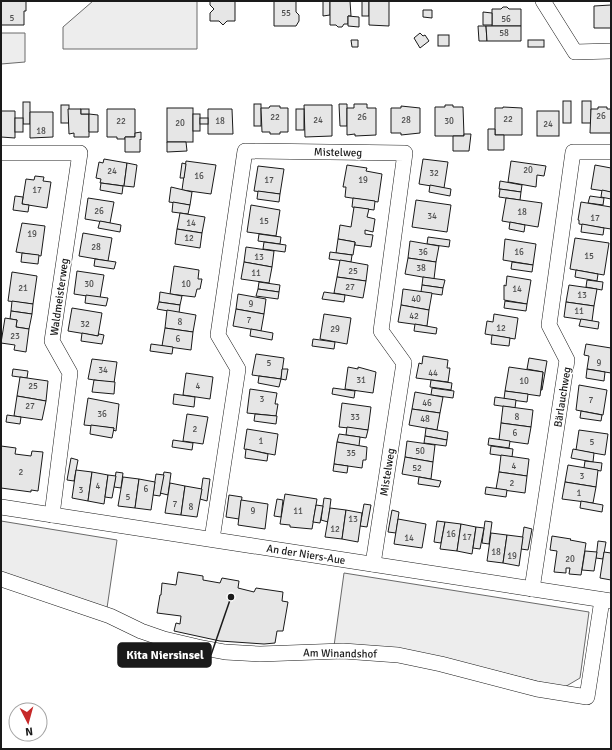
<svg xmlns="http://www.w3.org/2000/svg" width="612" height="750" viewBox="0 0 612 750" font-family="Signika,sans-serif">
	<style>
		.built { fill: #ededed; stroke: #6a6a6a }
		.building { fill: #e6e6e6; stroke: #1a1a1a }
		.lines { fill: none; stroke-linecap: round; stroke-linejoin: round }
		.street-casing { stroke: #1a1a1a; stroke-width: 16 }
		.street { stroke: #fff; stroke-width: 15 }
		.labels { text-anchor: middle; stroke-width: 3; stroke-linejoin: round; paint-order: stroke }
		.number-label { font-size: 9px; fill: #4d4d4d }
		.street-label { font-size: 11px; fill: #1a1a1a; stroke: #fff }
		.leader { fill: none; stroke: #1a1a1a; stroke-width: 1.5 }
		.callout-dot { fill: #1a1a1a; stroke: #fff; stroke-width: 1.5 }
		.callout { fill: #1a1a1a; stroke: #1a1a1a; stroke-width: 1.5 }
		.callout-label { font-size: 12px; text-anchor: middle; font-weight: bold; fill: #fff }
	</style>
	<rect width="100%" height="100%" fill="#fff"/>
	<!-- built -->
	<g class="built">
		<polygon points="93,1 197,1 197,49 63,49 63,27"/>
		<polygon points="1,33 25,33 25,62 1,64"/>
		<polygon points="1,521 117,540 107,608 1,573"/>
		<polygon points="344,573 589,612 580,678 563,688 448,659 334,646"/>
	</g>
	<!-- building -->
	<g class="building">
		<polygon points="1,1 26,1 26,11 24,11 24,25 1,25"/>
		<polygon points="210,1 235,1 235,21 227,21 223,25 219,21 210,21 210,13 214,9 210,5"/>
		<polygon points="274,1 296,1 296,12 299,15 299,21 296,26 274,26"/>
		<polygon points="323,1 330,1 330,15 323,16"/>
		<polygon points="330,1 350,1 351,16 348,16 348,24 344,24 342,27 338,27 336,25 330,25"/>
		<rect x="362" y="1" width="7" height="15"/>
		<polygon points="369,1 389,1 389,26 369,25"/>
		<polygon points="611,5 611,28 594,28 594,6"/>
		<polygon points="503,7 507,7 509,9 521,9 521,26 492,26 492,9 501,9"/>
		<polygon points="423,10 432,10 432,18 423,17"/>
		<polygon points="483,12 492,13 492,25 483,25"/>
		<polygon points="348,16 359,17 359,27 348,26"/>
		<polygon points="478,26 486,26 487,41 479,41"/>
		<polygon points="486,26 521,26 521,41 487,41"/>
		<polygon points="420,33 423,36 425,35 429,41 420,48 414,38"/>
		<rect x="438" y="35" width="11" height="11"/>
		<polygon points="351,40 358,40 358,47 352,47"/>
		<rect x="528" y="40" width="16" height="7"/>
		<rect x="563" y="101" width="8" height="22"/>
		<rect x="582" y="101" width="9" height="22"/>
		<rect x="23" y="102" width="7" height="22"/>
		<rect x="254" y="104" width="7" height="22"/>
		<polygon points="339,104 347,104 347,126 340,126"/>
		<polygon points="354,104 367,104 367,108 376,108 376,135 355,136 355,134 347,135 347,108 354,108"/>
		<rect x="61" y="105" width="8" height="18"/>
		<polygon points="304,105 332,105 332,136 305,137"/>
		<polygon points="445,105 453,105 453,107 463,107 464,136 435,136 435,107 445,107"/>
		<polygon points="270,106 280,106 280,108 288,108 288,132 280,132 280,134 270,134 270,132 262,132 261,108 269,108"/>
		<polygon points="401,106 420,108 420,133 401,135 401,133 391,133 391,108 401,108"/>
		<polygon points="503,107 522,108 522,135 495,135 495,108 503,108"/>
		<polygon points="598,107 607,107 607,109 611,109 611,133 590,133 591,109 598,109"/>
		<rect x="167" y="108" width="26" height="34"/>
		<polygon points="68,109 81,109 81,114 89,114 89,137 74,137 74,133 69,134"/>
		<rect x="81" y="109" width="8" height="5"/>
		<polygon points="107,109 135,109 135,137 125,137 125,139 117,139 117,137 107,137"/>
		<polygon points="208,109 232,109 233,134 208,134"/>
		<rect x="296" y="109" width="8" height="21"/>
		<polygon points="1,111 15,111 15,138 1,137"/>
		<rect x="537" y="111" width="22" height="25"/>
		<polygon points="30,112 53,112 53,137 30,138"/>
		<polygon points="89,114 98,115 98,132 89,132"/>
		<rect x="193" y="114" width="7" height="17"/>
		<rect x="15" y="118" width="8" height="14"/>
		<rect x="200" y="118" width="8" height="6"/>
		<polygon points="488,129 495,129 495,135 504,135 504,150 488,150"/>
		<polygon points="141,132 141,140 140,139 140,152 125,152 125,137 135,137 135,133"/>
		<polygon points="464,134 471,134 469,151 453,151 453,136 464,136"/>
		<polygon points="167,142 186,142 187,151 167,152"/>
		<polygon points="104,159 127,163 124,186 101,183 100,183 101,179 96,178 99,162 103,163"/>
		<polygon points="423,159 448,162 444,188 419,184"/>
		<polygon points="186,161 216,165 211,194 182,190"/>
		<polygon points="511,161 546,166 544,176 537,175 536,187 508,182"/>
		<polygon points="127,163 137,165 134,187 124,186"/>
		<polygon points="182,163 186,164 184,178 180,178"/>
		<polygon points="347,165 367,168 366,171 382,174 378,202 345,197 346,187 343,187"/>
		<polygon points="595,165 611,168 611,192 591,189"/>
		<polygon points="258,166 284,169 280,194 254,191"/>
		<polygon points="35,176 44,177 43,181 51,182 47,208 22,204 26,179 34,180"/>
		<polygon points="500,181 522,185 521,192 499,189"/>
		<polygon points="101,183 123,186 122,194 100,190"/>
		<polygon points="430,185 451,189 450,196 429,192"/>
		<polygon points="171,187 192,192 190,205 169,202"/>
		<polygon points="500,189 521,192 520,200 499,197"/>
		<polygon points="602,190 611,192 611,199 601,197"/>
		<polygon points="258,191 280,194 279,202 257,199"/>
		<polygon points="15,196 23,197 22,204 29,205 28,212 13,210"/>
		<polygon points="590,196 604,198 603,205 588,203"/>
		<polygon points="88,198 114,202 110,223 85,219"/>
		<polygon points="353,198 375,201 374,210 352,207"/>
		<polygon points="506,198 542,203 538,227 502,221"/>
		<polygon points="416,200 451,205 447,232 412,227"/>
		<polygon points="173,202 190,205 188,214 172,212"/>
		<polygon points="581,202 611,207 611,229 579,224 579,220 578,220"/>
		<polygon points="251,205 280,210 276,236 247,232"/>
		<polygon points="354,207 369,209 367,217 375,219 373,232 365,230 365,234 373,235 371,247 355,245 355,242 338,239 340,225 351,227"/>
		<polygon points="180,213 205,217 202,233 177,229"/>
		<polygon points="100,221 121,225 120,232 98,228"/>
		<polygon points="510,222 525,225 524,232 509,229"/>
		<polygon points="22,223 45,226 41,256 16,252"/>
		<polygon points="582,224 604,228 603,235 581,232"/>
		<polygon points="177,229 202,233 200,248 175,244"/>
		<polygon points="83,233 112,238 108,261 79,256"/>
		<polygon points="259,234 281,237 280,244 258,241"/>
		<polygon points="428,237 450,240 449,247 427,244"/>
		<polygon points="575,238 609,243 604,275 570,269"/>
		<polygon points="338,239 355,242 353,255 336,253"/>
		<polygon points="505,239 536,244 533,265 503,260"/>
		<polygon points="410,241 439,246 436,262 408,258"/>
		<polygon points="264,242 286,245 285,252 263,249"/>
		<polygon points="246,247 274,251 272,267 244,262"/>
		<polygon points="330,252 352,255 351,262 329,259"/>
		<polygon points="22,253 39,255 38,264 21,262"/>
		<polygon points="408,258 436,262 434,279 405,274"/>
		<polygon points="95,259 116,262 114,269 94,266"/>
		<polygon points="340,260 368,265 366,281 337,277"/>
		<polygon points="244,262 272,267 269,283 241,279"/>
		<polygon points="512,262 533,265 532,272 511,269"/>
		<polygon points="174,266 199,270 198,279 202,279 200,289 197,289 195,297 170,294"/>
		<polygon points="576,270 598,274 597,281 575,277"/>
		<polygon points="77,271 104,275 100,298 74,294"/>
		<polygon points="12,272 37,276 33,304 8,301"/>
		<polygon points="507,276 531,280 527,304 504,300 504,285 506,286"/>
		<polygon points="337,277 366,281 363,298 334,293"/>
		<polygon points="423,277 445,280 443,288 422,285"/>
		<polygon points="587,280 603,282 602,290 586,287"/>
		<polygon points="259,282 280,285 279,292 258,289"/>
		<polygon points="422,285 443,288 442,295 421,292"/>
		<polygon points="569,285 597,289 594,306 566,302"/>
		<polygon points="258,289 279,292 278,299 256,296"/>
		<polygon points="403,289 432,293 429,310 401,305"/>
		<polygon points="160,292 182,296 180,305 159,302"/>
		<polygon points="324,292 345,295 344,302 322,299"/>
		<polygon points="238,294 266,299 264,314 236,309"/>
		<polygon points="86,295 108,298 106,306 85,303"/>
		<polygon points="12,301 33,304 32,314 11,311"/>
		<polygon points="505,301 527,304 526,311 504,308"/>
		<polygon points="159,302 180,305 179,313 157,309"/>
		<polygon points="566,302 594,306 592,321 564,317"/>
		<polygon points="401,305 429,310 427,326 398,322"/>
		<polygon points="72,308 102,313 98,336 68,331"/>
		<polygon points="236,309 264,314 261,331 233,326"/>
		<polygon points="167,310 196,315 193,332 165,328"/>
		<polygon points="11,311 32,314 29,329 16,327 17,320 10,319"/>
		<polygon points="324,314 351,318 347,344 320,339"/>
		<polygon points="494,314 518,318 515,339 485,334 487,321 493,322"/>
		<polygon points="5,318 17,320 16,327 29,329 26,352 14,350 15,345 1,343"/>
		<polygon points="581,319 599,322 598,329 579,326"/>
		<polygon points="415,324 437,328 436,334 414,331"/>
		<polygon points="165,328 193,332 191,350 162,346"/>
		<polygon points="251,329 273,333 272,340 250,336"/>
		<polygon points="82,333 98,336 99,334 104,335 102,344 81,341"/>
		<polygon points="492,335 510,338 509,346 491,344"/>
		<polygon points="313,339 335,342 334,349 312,346"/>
		<polygon points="151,344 173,347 172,354 150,351"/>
		<polygon points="586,344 611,348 611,373 587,369 589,356 584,355"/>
		<polygon points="256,354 284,358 281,379 252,375"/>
		<polygon points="423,356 448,360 447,368 450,368 448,382 416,378 419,363 422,364"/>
		<polygon points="529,358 547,361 542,390 541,390 543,372 527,369"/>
		<polygon points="92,359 117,362 114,383 88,379"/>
		<polygon points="348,367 358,369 358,367 376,372 373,393 345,389"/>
		<polygon points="509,367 543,372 540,396 505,391"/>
		<polygon points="13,369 28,371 27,378 12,376"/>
		<polygon points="282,369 288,369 286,380 281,379"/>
		<polygon points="587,369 605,372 604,381 586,378"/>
		<polygon points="186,373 213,377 210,399 183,395"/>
		<polygon points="259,376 281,379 279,387 258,383"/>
		<polygon points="20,377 48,381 46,401 17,396"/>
		<polygon points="94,380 115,382 114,394 92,392"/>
		<polygon points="431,380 452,383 451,390 430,387"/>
		<polygon points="579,385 607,390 603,415 576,410"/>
		<polygon points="333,388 355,391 354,398 332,394"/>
		<polygon points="432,388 454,391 453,398 431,395"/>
		<polygon points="250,389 277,393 275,404 278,404 276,416 247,413"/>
		<polygon points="505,391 528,394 527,402 504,399"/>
		<polygon points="415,392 443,397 440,413 412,409"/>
		<polygon points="174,394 195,397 194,407 173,404"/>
		<polygon points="17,396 46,401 42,420 14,416"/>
		<polygon points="495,397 516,400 515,408 494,405"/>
		<polygon points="88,398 119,404 116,431 113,430 114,428 84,425"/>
		<polygon points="342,403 371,407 368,430 339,427"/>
		<polygon points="503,406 533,410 531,427 501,423"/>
		<polygon points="412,409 440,413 437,430 409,425"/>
		<polygon points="581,411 602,415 601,421 580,418"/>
		<polygon points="187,414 208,417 203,444 183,441"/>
		<polygon points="255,414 277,416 276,424 254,421"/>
		<polygon points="7,415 21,417 20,424 6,422"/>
		<polygon points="501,423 531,427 528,444 499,440"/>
		<polygon points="91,425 114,428 112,438 90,434"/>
		<polygon points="347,427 368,430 366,438 346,435"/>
		<polygon points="426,428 448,432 447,440 425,436"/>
		<polygon points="247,429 278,434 275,455 244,449"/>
		<polygon points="579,430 608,434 605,455 576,450"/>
		<polygon points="339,434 360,437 359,446 337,442"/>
		<polygon points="425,436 447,440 446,446 424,443"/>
		<polygon points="489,438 510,441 509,448 488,445"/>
		<polygon points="173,440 193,443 192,450 172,447"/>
		<polygon points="407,441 435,445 433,462 405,457"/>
		<polygon points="337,442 367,447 366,460 363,460 362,468 334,464"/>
		<polygon points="1,446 16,448 15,454 31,456 32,451 43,452 38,491 31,490 31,492 1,488"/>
		<polygon points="491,446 513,449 512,457 490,454"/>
		<polygon points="246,449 268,454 267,461 245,458"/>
		<polygon points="573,449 594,453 593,462 571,458"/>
		<polygon points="501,455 529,459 527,476 499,472"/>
		<polygon points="405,457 433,462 431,479 402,474"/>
		<polygon points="71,458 78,460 74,481 67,480"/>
		<polygon points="585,461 602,463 601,471 584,468"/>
		<polygon points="334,464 348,466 347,473 333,471"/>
		<polygon points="568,465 598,470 596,487 565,482"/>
		<polygon points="76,470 92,472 88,501 72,498"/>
		<polygon points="92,472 108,475 104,504 88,501"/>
		<polygon points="116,472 123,473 121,488 114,487"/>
		<polygon points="164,472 171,473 168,495 160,493"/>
		<polygon points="499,472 527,476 525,493 496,489"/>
		<polygon points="156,474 164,475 160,496 153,495"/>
		<polygon points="108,475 116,476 112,498 105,497"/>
		<polygon points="123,477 139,479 135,508 118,506"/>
		<polygon points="419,477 441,481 439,487 418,484"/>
		<polygon points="203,478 210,479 207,501 200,499"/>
		<polygon points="139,479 155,482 151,510 135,508"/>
		<polygon points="565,482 596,487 593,503 562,499"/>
		<polygon points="170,483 185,486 181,515 165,513"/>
		<polygon points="185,486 202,489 197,517 181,515"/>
		<polygon points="486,487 507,490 506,497 485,494"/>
		<polygon points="285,494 317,499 312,529 290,527 290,525 280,524"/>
		<polygon points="229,495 242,497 239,519 226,517"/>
		<polygon points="324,498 331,499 328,522 321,520"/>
		<polygon points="277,499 283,500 281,517 274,516"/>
		<polygon points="241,500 268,504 265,529 238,525"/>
		<polygon points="581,501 603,505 602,512 580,508"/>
		<polygon points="364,504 371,505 367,527 360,526"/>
		<polygon points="316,505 323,506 320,523 313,522"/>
		<polygon points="330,508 346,510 342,539 325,537"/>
		<polygon points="346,510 362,513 358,542 342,539"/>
		<polygon points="392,510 399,512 396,533 388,532"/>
		<polygon points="398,519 426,524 422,548 394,544"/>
		<polygon points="437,521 445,522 441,543 434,542"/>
		<polygon points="485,521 492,522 489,544 482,543"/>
		<polygon points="445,522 461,524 457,551 440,549"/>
		<polygon points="461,524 476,527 472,554 457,551"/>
		<polygon points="476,527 484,528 480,549 473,548"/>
		<polygon points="524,527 532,529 528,550 521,549"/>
		<polygon points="491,533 507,535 503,563 487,561"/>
		<polygon points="507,535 523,537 519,566 503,563"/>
		<polygon points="552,536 571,539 570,540 586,543 581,575 569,574 570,568 566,568 566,573 554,572 557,551 550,550"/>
		<polygon points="598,541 606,542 603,559 596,558"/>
		<polygon points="585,551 597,552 594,571 582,570"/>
		<polygon points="604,552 611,553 611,580 600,578"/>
		<polygon points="178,572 203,576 203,580 220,583 222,578 239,581 238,588 254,592 256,588 283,592 282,601 288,602 283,631 277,631 275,643 264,644 220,641 174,631 176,623 180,624 181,616 157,613 160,595 161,595 162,583 176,585"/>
	</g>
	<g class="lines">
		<!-- street casing -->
		<g class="street-casing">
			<g id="street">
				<polyline points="543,1 575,52 611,51"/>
				<polyline points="1,153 80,153 52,341 70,373 52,515"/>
				<polyline points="1,507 611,601"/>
				<polyline points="212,539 238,369 218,335 245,151 405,153 381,331 404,363 373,564"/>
				<polyline points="1,579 110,616 141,631 164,639 198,647 225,652 260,654 343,651 398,655 441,664 537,689 587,697 602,600"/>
				<polyline points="532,589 567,360 549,325 573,152 611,152"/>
			</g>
		</g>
		<!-- street -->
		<use href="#street" class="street"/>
	</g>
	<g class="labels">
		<!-- number labels -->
		<g class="number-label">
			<text x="286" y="16">55</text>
			<text x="12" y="21">5</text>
			<text x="506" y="22">56</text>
			<text x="504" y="36">58</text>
			<text x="601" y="119">26</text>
			<text x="275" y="120">22</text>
			<text x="362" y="120">26</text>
			<text x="508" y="122">22</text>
			<text x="318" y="123">24</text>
			<text x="406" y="123">28</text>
			<text x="121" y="124">22</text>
			<text x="220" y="124">18</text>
			<text x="449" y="124">30</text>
			<text x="180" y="126">20</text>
			<text x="548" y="127">24</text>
			<text x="41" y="134">18</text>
			<text x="528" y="173">20</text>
			<text x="112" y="174">24</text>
			<text x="434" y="176">32</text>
			<text x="199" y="179">16</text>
			<text x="269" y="183">17</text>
			<text x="363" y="183">19</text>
			<text x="37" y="193">17</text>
			<text x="99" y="214">26</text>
			<text x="522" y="215">18</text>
			<text x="432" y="219">34</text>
			<text x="595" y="221">17</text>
			<text x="264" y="224">15</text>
			<text x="191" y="226">14</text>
			<text x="32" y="237">19</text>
			<text x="189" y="241">12</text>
			<text x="96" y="250">28</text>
			<text x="423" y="255">36</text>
			<text x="519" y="255">16</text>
			<text x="589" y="259">15</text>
			<text x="259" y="260">13</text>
			<text x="421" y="271">38</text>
			<text x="353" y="274">25</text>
			<text x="256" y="276">11</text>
			<text x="89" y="287">30</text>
			<text x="186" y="287">10</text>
			<text x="350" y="290">27</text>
			<text x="23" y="291">21</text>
			<text x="517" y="292">14</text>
			<text x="582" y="298">13</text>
			<text x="416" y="302">40</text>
			<text x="251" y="307">9</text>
			<text x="579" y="314">11</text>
			<text x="414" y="319">42</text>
			<text x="249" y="323">7</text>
			<text x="180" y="325">8</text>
			<text x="85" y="327">32</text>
			<text x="501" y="331">12</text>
			<text x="335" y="332">29</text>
			<text x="15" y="339">23</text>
			<text x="178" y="342">6</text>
			<text x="269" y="366">5</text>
			<text x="599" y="366">9</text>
			<text x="103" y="373">34</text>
			<text x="433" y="376">44</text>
			<text x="361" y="383">31</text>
			<text x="524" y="384">10</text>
			<text x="33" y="389">25</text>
			<text x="198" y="389">4</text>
			<text x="262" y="402">3</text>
			<text x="591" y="403">7</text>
			<text x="427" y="406">46</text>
			<text x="30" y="409">27</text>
			<text x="102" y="417">36</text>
			<text x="355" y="420">33</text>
			<text x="517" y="420">8</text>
			<text x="425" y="422">48</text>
			<text x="195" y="432">2</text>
			<text x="515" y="436">6</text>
			<text x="261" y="444">1</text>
			<text x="592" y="445">5</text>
			<text x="420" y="454">50</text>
			<text x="351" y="456">35</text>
			<text x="514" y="469">4</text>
			<text x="417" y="471">52</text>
			<text x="21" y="475">2</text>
			<text x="582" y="479">3</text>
			<text x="512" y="486">2</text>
			<text x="98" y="489">4</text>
			<text x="146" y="492">6</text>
			<text x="81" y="493">3</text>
			<text x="579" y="496">1</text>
			<text x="128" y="500">5</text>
			<text x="175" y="507">7</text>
			<text x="191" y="510">8</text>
			<text x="253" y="514">9</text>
			<text x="298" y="514">11</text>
			<text x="353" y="522">13</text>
			<text x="335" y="532">12</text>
			<text x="451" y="537">16</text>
			<text x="467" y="540">17</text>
			<text x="409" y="541">14</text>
			<text x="496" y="555">18</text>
			<text x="512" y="559">19</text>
			<text x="570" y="562">20</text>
		</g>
		<!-- street labels -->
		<g class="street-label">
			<text transform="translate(338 152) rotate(1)" y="4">Mistelweg</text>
			<text transform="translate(59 297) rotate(-82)" y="4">Waldmeisterweg</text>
			<text transform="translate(562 397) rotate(-81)" y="4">Bärlauchweg</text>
			<text transform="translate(387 472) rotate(-81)" y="4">Mistelweg</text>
			<text transform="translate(306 554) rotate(9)" y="4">An der Niers-Aue</text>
			<text transform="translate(340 653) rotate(1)" y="4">Am Winandshof</text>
		</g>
	</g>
	<!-- callouts -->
	<path class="leader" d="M231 597L211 655"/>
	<circle class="callout-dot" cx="231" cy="597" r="4"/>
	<rect class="callout" x="118" y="643" width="93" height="24" rx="4"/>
	<g class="callout-label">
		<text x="165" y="659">Kita Niersinsel</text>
	</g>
	<!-- border -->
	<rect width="612" height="750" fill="none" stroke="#1a1a1a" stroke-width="4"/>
	<!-- north arrow -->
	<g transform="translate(28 722) rotate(174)"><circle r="19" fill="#ffffff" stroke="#a3a3a3"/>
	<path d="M0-3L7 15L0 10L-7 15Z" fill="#c62828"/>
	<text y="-6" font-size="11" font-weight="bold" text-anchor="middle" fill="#1a1a1a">N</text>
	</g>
</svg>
